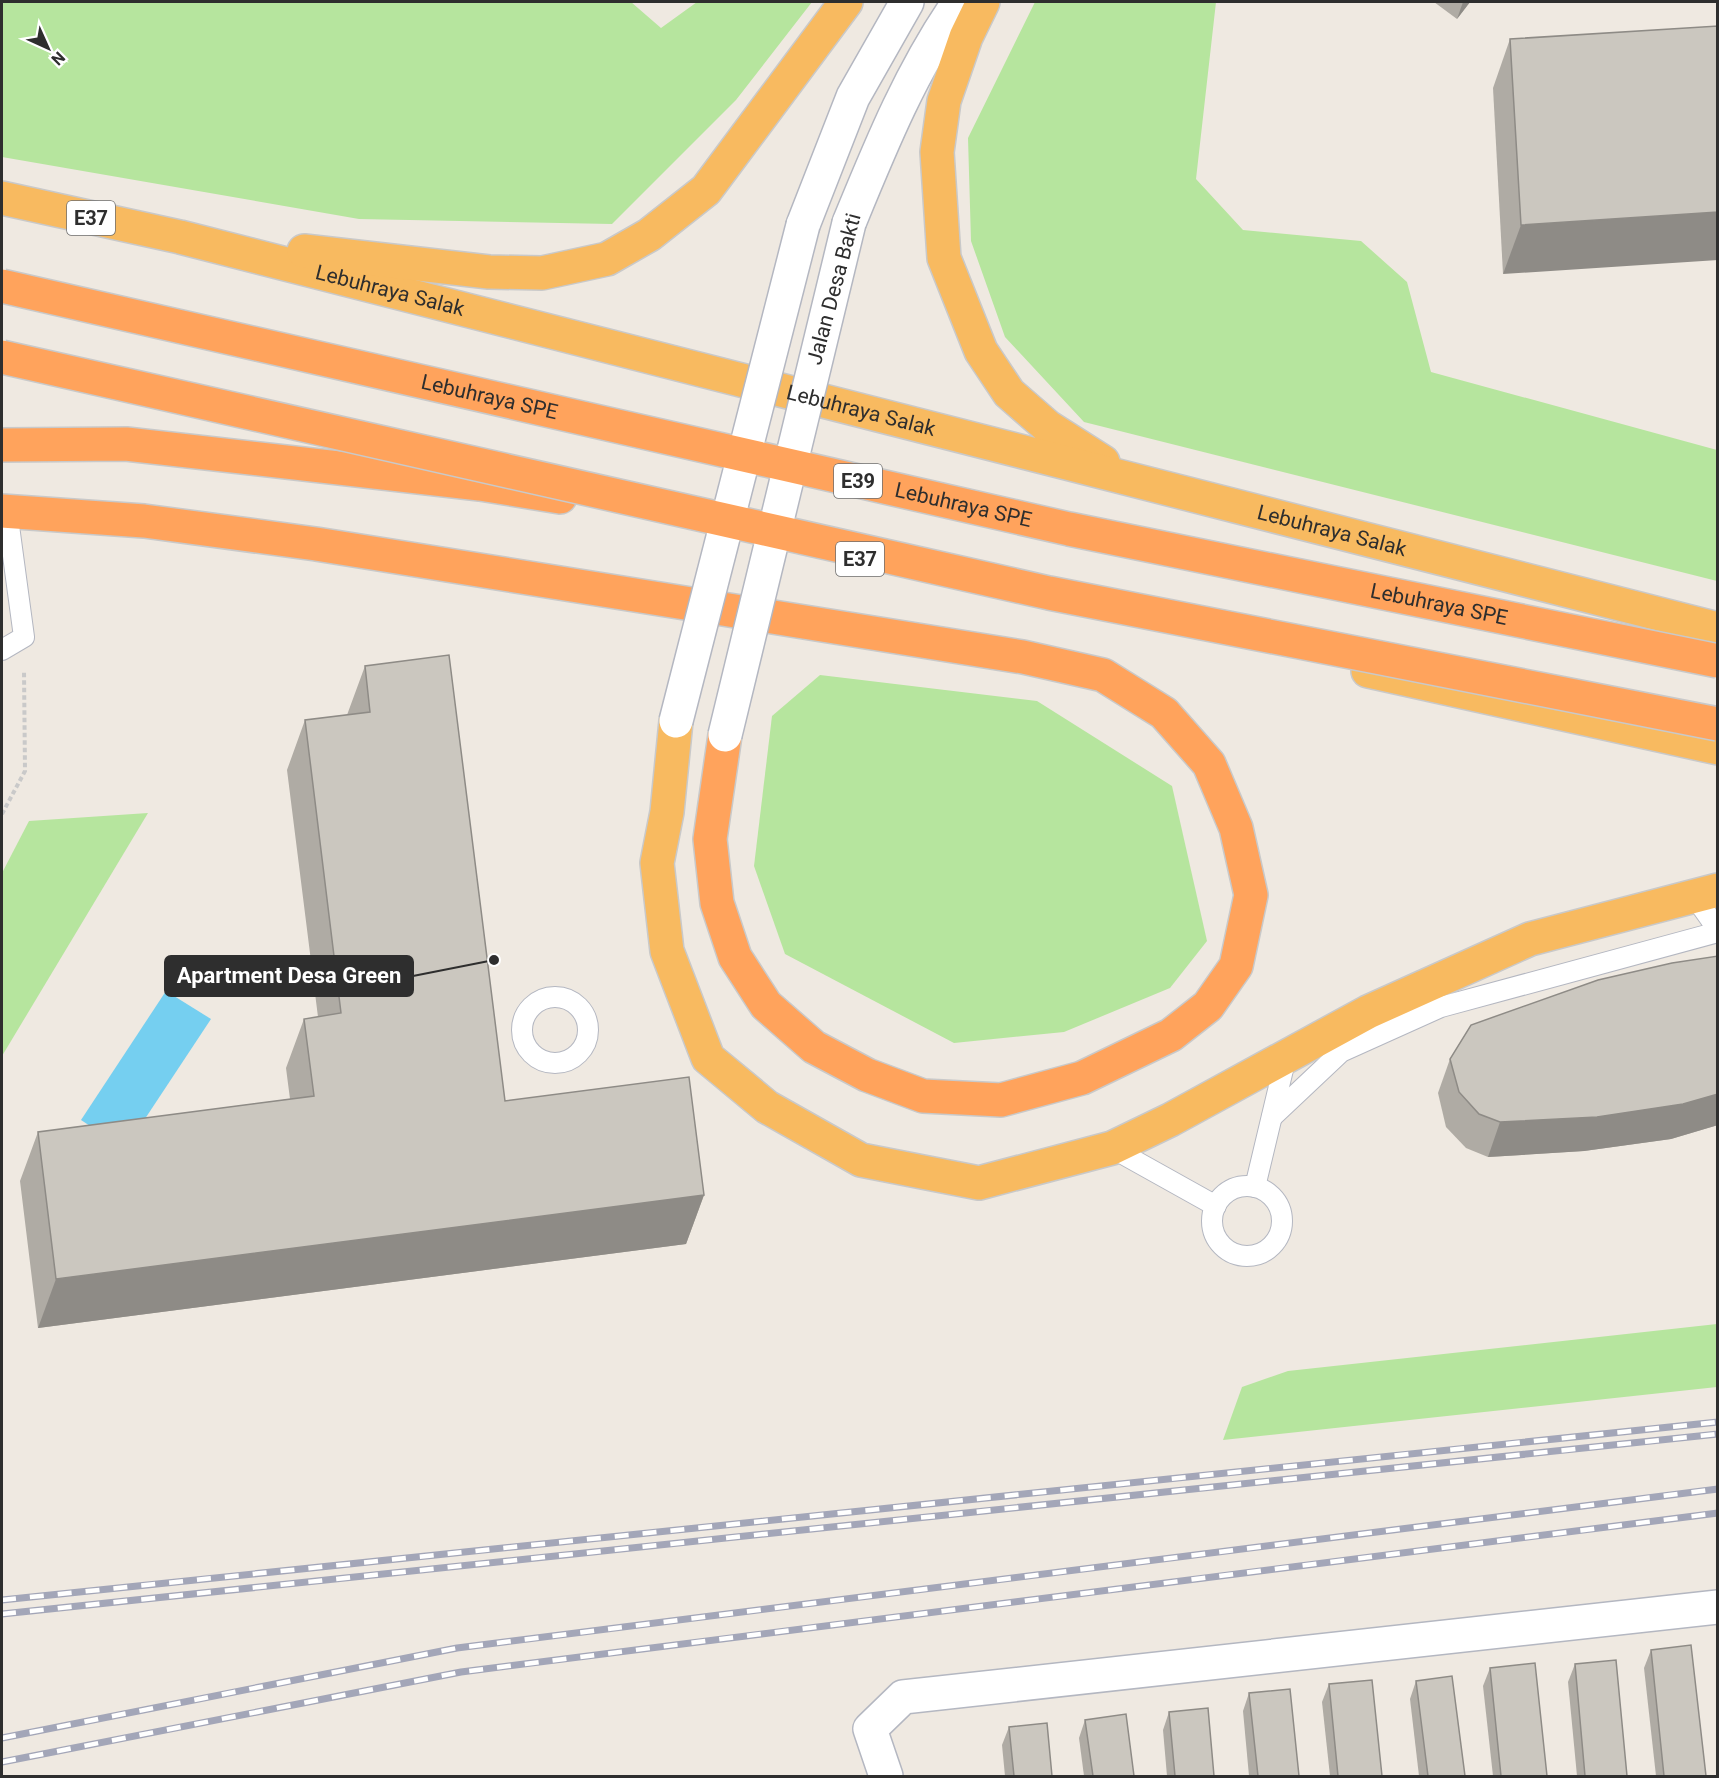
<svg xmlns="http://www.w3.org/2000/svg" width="1719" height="1778" viewBox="0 0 1719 1778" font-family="Roboto,sans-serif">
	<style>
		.green { fill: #b6e59e }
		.water { fill: #75cff0 }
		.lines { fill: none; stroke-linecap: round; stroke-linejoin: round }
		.service-casing { stroke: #b4b7c1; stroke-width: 22 }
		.minor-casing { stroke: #b4b7c1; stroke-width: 36 }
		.tertiary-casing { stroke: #b4b7c1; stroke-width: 36 }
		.trunk-casing { stroke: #c9c9c9; stroke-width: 36 }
		.motorway-casing { stroke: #c9c9c9; stroke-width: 36 }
		.path { stroke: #c9c9c9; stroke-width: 4; stroke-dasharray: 4.5 3; stroke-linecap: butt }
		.service { stroke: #fff; stroke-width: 20 }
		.minor { stroke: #fff; stroke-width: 33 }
		.tertiary { stroke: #fff; stroke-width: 33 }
		.trunk { stroke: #f8ba60; stroke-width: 33 }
		.motorway { stroke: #ffa35c; stroke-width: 33 }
		.rail-casing { stroke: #a3a6b8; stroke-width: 7 }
		.rail { stroke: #fff; stroke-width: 4.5; stroke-dasharray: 14; stroke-linecap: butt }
		.tertiary-bridge-casing { stroke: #b4b7c1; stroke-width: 36; stroke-linecap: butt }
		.motorway-bridge-casing { stroke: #c9c9c9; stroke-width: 36; stroke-linecap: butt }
		.tertiary-bridge { stroke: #fff; stroke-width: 33 }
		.motorway-bridge { stroke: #ffa35c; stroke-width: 33 }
		.wall { fill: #afaba4 }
		.shaded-wall { fill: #8e8b86 }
		.building { fill: #cbc7bf; stroke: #8e8b86; stroke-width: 1.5 }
		.labels { text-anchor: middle; stroke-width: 4.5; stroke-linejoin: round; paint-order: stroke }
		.shield { fill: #fff; stroke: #6d6d6d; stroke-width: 1.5 }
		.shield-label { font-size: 20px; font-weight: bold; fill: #2e2e2e }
		.street-label { font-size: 21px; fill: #2e2e2e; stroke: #fff }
		.leader { fill: none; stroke: #2e2e2e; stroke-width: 2 }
		.callout-dot { fill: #2e2e2e; stroke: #fff; stroke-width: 2 }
		.callout { fill: #2e2e2e; stroke: #2e2e2e; stroke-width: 2 }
		.callout-label { font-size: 22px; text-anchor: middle; font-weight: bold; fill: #fff }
	</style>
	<rect width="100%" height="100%" fill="#efe9e1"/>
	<!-- green -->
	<g class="green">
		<polygon points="2,2 631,2 661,28 697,2 812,2 736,100 612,224 359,219 2,157"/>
		<polygon points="1035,2 1216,2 1196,179 1243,230 1361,241 1407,282 1431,372 1717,450 1717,581 1084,422 1005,337 971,241 968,138"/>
		<polygon points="820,675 1037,701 1172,786 1207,941 1170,988 1064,1032 954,1043 785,954 754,866 772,716"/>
		<polygon points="148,813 2,1056 2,873 29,821"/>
		<polygon points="1717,1324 1717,1387 1223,1440 1242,1387 1288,1371"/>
	</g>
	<!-- water -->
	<polygon class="water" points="166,991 211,1019 125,1149 81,1120"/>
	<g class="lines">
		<!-- service casing -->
		<g class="service-casing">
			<g id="service">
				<polyline points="2,650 24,637 7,511"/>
				<polyline points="1694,896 1718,930"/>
				<circle cx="555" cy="1030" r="33"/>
				<polyline points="1272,1117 1341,1052 1441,1007 1718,932"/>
				<polyline points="1112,1148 1216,1206"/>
				<circle cx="1247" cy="1221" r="35"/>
				<polyline points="1255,1187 1286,1057"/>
			</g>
		</g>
		<!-- minor casing -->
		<g class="minor-casing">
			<polyline id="minor" points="886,1776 870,1729 903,1697 1718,1607"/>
		</g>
		<!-- tertiary casing -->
		<g class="tertiary-casing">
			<g id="tertiary">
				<path d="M849 223C881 145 911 71 959 2"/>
				<polyline points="803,225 853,97 907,2"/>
			</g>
		</g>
		<!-- trunk casing -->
		<g class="trunk-casing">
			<g id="trunk">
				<polyline points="983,2 966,37 944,101 937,152 944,258 981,351 1009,393 1048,427 1103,462"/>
				<path id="s1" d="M2 198 180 237 1718 629"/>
				<polyline points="304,251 489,272 542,273 607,259 649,235 706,190 846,2"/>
				<polyline points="1368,671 1718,748"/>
				<polyline points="676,721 667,812 657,863 667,951 708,1058 767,1107 861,1160 979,1183 1112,1148 1170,1120 1368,1012 1530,939 1718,890"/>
			</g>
		</g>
		<!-- motorway casing -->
		<g class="motorway-casing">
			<g id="motorway">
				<polyline points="2,445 126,444 480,484 560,497"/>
				<polyline points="2,511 144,521 316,544 1023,657 1103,675 1164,713 1209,764 1236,828 1251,895 1236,966 1208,1006 1171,1035 1082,1078 1001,1100 923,1096 867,1075 814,1047 766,1005 735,957 717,903 710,839 725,735"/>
			</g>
		</g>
		<!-- path -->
		<polyline class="path" points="2,814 25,771 24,671"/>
		<!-- service -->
		<use href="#service" class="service"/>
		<!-- minor -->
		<use href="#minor" class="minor"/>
		<!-- tertiary -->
		<use href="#tertiary" class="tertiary"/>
		<!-- trunk -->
		<use href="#trunk" class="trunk"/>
		<!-- motorway -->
		<use href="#motorway" class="motorway"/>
		<!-- rail casing -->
		<g class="rail-casing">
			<g id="rail">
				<polyline points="2,1600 1718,1422"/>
				<polyline points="2,1614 1718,1434"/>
				<polyline points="2,1738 457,1648 1718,1489"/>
				<polyline points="2,1762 461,1672 1718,1513"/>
			</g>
		</g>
		<!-- rail -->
		<use href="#rail" class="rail"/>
		<!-- tertiary-bridge casing -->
		<g class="tertiary-bridge-casing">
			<g id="tertiary-bridge">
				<polyline points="676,721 803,225"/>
				<polyline points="725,735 849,223"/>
			</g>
		</g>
		<!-- motorway-bridge casing -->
		<g class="motorway-bridge-casing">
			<g id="motorway-bridge">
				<path id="s2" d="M2 286 1069 529 1718 661"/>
				<polyline points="2,357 1049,593 1718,724"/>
			</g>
		</g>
		<!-- tertiary-bridge -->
		<use href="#tertiary-bridge" class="tertiary-bridge"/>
		<!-- motorway-bridge -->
		<use href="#motorway-bridge" class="motorway-bridge"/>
	</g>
	<!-- wall -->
	<g class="wall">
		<polygon points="1434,2 1470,2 1457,19"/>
		<polygon points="1718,26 1503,274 1493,88 1510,39"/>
		<polygon points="365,666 505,1101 704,1195 686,1244 38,1328 20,1181 38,1132 290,1099 286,1068 304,1019 318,1017 287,770 305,720 347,715"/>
		<polygon points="1718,956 1718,1125 1671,1139 1584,1151 1488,1157 1466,1148 1446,1127 1438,1093 1450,1059"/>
		<polygon points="1651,1650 1706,1776 1656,1776 1644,1668"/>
		<polygon points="1575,1664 1627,1776 1577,1776 1568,1682"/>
		<polygon points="1490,1668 1547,1776 1493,1776 1483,1686"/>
		<polygon points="1416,1681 1465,1776 1419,1776 1410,1699"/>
		<polygon points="1329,1684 1382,1776 1330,1776 1322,1702"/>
		<polygon points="1249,1693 1299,1776 1249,1776 1243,1711"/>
		<polygon points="1169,1712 1214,1776 1167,1776 1163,1730"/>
		<polygon points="1085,1720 1134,1776 1084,1776 1079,1738"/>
		<polygon points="1009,1727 1052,1776 1005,1776 1002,1745"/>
	</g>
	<!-- shaded-wall -->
	<g class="shaded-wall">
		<polygon points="1463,2 1470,2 1457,19"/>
		<polygon points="1718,212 1718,260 1503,274 1521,225"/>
		<polygon points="1718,1094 1718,1125 1671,1139 1584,1151 1488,1157 1500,1122"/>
		<polygon points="704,1195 686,1244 38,1328 56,1279"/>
	</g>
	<!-- building -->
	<g class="building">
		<polygon points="1718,26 1718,212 1521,225 1510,39"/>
		<polygon points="449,655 505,1101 689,1077 704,1195 56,1279 38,1132 314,1096 304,1019 341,1013 305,720 370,712 365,666"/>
		<polygon points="1718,956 1718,1094 1683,1104 1597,1117 1500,1122 1479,1114 1459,1092 1450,1059 1471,1025 1598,980 1672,963"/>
		<polygon points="1691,1645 1706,1776 1664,1776 1651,1650"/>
		<polygon points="1616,1660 1627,1776 1585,1776 1575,1664"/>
		<polygon points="1535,1663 1547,1776 1501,1776 1490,1668"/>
		<polygon points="1452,1676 1465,1776 1428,1776 1416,1681"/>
		<polygon points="1372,1680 1382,1776 1338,1776 1329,1684"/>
		<polygon points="1290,1689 1299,1776 1258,1776 1249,1693"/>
		<polygon points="1208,1708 1214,1776 1175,1776 1169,1712"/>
		<polygon points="1126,1714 1134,1776 1093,1776 1085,1720"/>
		<polygon points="1047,1723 1052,1776 1014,1776 1009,1727"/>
	</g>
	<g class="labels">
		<!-- shield labels -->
		<g class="shield">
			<rect x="67" y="201" width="48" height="34" rx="4.5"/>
			<rect x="834" y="464" width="48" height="34" rx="4.5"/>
			<rect x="836" y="542" width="48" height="34" rx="4.5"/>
		</g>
		<g class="shield-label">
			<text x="91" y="225">E37</text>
			<text x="858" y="488">E39</text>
			<text x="860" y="566">E37</text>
		</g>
		<!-- street labels -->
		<g class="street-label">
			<text transform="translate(834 289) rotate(-75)" y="7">Jalan Desa Bakti</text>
			<text dy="7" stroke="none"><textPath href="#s1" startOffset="399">Lebuhraya Salak</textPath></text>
			<text dy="7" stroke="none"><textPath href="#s2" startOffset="500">Lebuhraya SPE</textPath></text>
			<text dy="7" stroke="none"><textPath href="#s1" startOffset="885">Lebuhraya Salak</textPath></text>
			<text dy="7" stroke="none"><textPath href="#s2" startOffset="986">Lebuhraya SPE</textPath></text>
			<text dy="7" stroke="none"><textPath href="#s1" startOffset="1371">Lebuhraya Salak</textPath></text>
			<text dy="7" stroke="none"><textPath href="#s2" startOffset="1472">Lebuhraya SPE</textPath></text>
		</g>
	</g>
	<!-- callouts -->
	<path class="leader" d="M494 960L413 976"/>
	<circle class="callout-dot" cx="494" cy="960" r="6"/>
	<rect class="callout" x="165" y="956" width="248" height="40" rx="6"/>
	<g class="callout-label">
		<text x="289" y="983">Apartment Desa Green</text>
	</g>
	<!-- border -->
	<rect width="1719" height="1778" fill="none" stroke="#2e2e2e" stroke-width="6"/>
	<!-- north arrow -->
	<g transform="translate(48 48) rotate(135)" stroke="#ffffff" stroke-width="4.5" paint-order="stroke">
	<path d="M0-4.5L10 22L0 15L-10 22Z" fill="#2e2e2e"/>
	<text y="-9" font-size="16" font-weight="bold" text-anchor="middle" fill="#2e2e2e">N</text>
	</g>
</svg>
